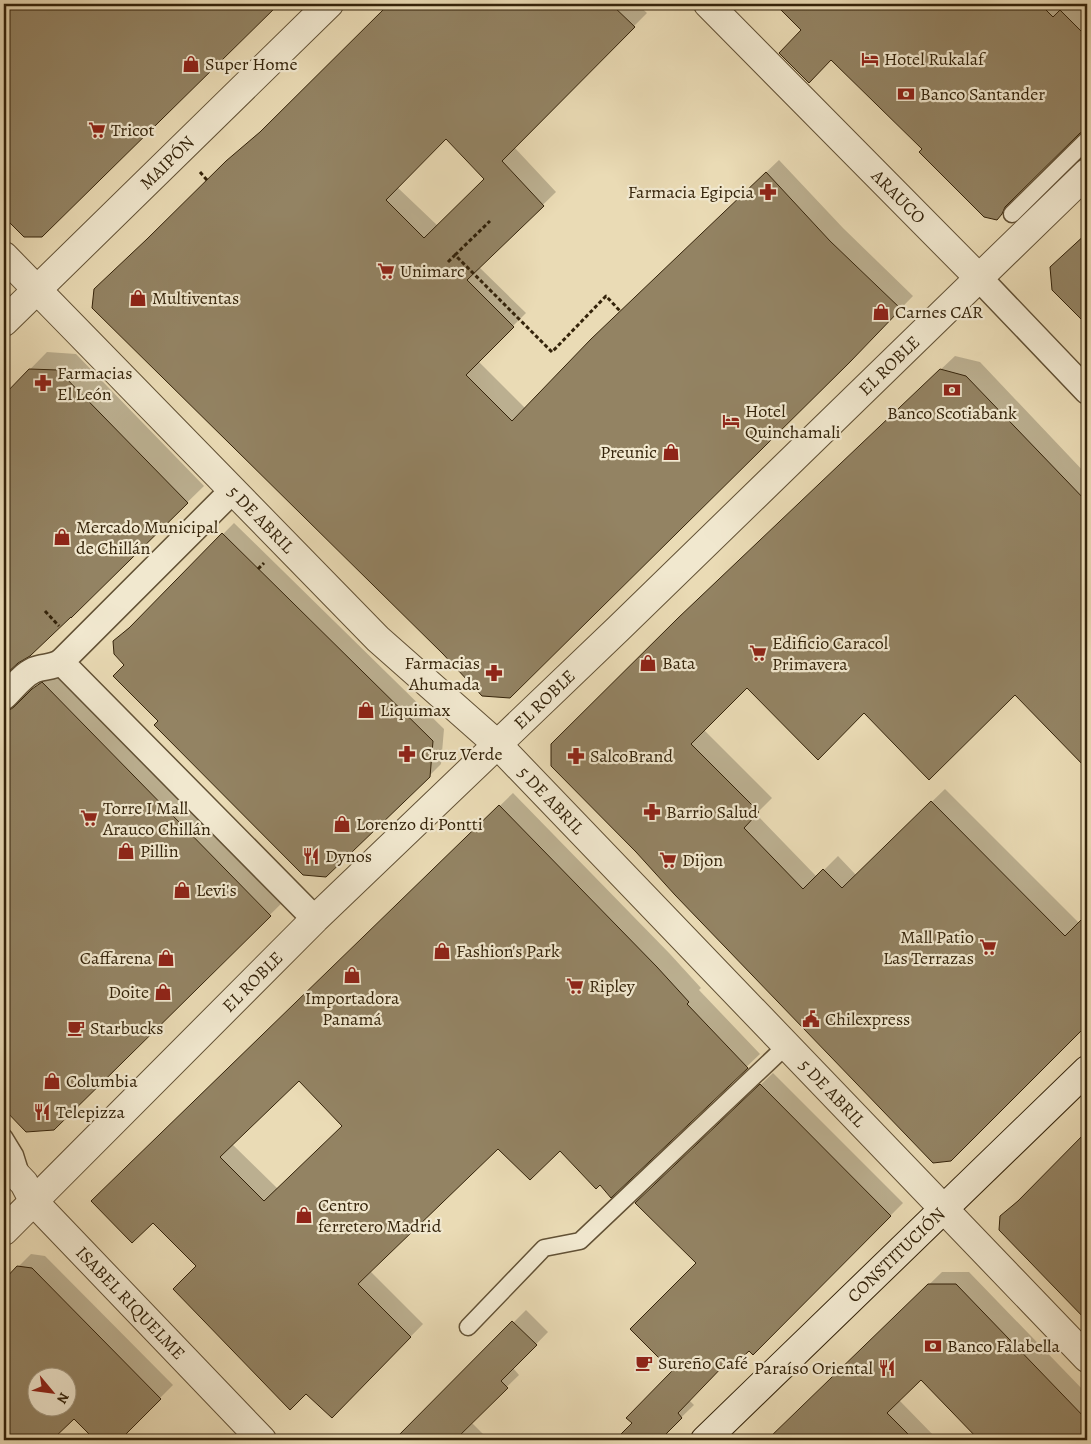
<svg xmlns="http://www.w3.org/2000/svg" width="1091" height="1444" viewBox="0 0 1091 1444" font-family="Alegreya,serif">
	<style>
		.shadow { fill: #0003; fill-rule: evenodd }
		.building { fill: #938363; stroke: #34230a; fill-rule: evenodd }
		.lines { fill: none; stroke-linecap: round; stroke-linejoin: round }
		.service-casing { stroke: #625135; stroke-width: 19 }
		.pedestrian-casing { stroke: #625135; stroke-width: 28 }
		.minor-casing { stroke: #625135; stroke-width: 30 }
		.tertiary-casing { stroke: #625135; stroke-width: 30 }
		.secondary-casing { stroke: #34230a; stroke-width: 30 }
		.path { stroke: #34230a; stroke-width: 3; stroke-dasharray: 4 2.5; stroke-linecap: butt }
		.service { stroke: #f1e8cf; stroke-width: 16 }
		.pedestrian { stroke: #f1e8cf; stroke-width: 25 }
		.minor { stroke: #f1e8cf; stroke-width: 28 }
		.tertiary { stroke: #f1e8cf; stroke-width: 28 }
		.secondary { stroke: #f1e8cf; stroke-width: 28 }
		.labels { text-anchor: middle; stroke-width: 4.5; stroke-linejoin: round; paint-order: stroke }
		.poi-label { font-size: 18px; fill: #34230a; stroke: #f1e8cf; text-anchor: start }
		.street-label { font-size: 18px; fill: #34230a; stroke: #f1e8cf }
	</style>
	<rect width="100%" height="100%" fill="#eadbb5"/>
	<filter id="stains"><feTurbulence type="fractalNoise" baseFrequency=".004" numOctaves="4"/><feColorMatrix values="0 0 0 0 .2 0 0 0 0 .09 0 0 0 0 .02 0 0 0 .5 -.17"/></filter>
	<radialGradient id="worn" r=".72"><stop offset=".6" stop-color="#630" stop-opacity="0"/><stop offset="1" stop-color="#630" stop-opacity=".3"/></radialGradient>
	<!-- shadow -->
	<g class="shadow">
		<polygon points="4,4 278,4 41,236 24,236 4,215"/>
		<path d="M390 4H637L647 13 514 147 556 192 479 267 526 313 478 361 526 409 606 326 779 160 843 228 913 296 863 347 510 697 162 226 241 148 274 120ZM446 138 485 179 438 226 397 187Z"/>
		<polygon points="776,4 1063,4 1066,7 1068,4 1087,4 1087,129 1079,132 1016,194 1013,201 996,218"/>
		<polygon points="1087,232 1087,323 1053,290 1051,267"/>
		<polygon points="47,352 76,354 204,486 71,616 10,669 6,676 7,684 17,694 26,694 32,691 53,670 287,898 53,1129 26,1131 4,1108 4,396"/>
		<polygon points="955,356 980,362 1087,475 1087,767 1015,693 864,712 747,686 703,729 772,798 756,814 817,877 838,856 856,875 945,789 1079,923 1087,915 1087,1024 950,1160 637,851 693,604"/>
		<polygon points="234,523 444,729 441,764 429,776 160,721 126,665 126,630 140,618"/>
		<path d="M513 793 670 954 701 988 699 990 760 1054 611 1196 600 1184 560 1149 498 1147 370 1271 423 1324 332 1417 198 1266 153 1221 93 1201ZM299 1079 344 1126 278 1189 232 1144Z"/>
		<polygon points="773,1073 903,1203 753,1354 749,1349 729,1360 689,1400 694,1405 658,1440 616,1440 634,1423 674,1371 697,1263 649,1191"/>
		<polygon points="1087,1132 1087,1320 1000,1230 1001,1217"/>
		<path d="M31 1254 45 1256 173 1385 118 1440H97L74 1417 50 1440H4V1281ZM38 1376H68V1406H38Z"/>
		<polygon points="942,1272 969,1272 1087,1394 1087,1440 977,1440 979,1438 921,1378 899,1400 938,1440 823,1440 813,1430 802,1440 769,1440"/>
		<polygon points="526,1310 548,1332 513,1368 519,1375 471,1422 489,1440 396,1440"/>
	</g>
	<!-- building -->
	<g class="building">
		<polygon points="4,4 279,4 42,237 24,237 4,217"/>
		<path d="M389 4H611L635 27 502 161 544 206 467 280 514 327 466 375 512 421 591 339 766 172 830 241 901 309 850 362 510 698 482 696 443 654 92 308 94 289 147 239 226 161 260 132ZM446 139 484 179 424 238 386 200Z"/>
		<polygon points="775,4 1040,4 1053,17 1060,10 1087,37 1087,130 1080,133 1005,207 1002,214 997,220 984,217 919,152 922,149 831,60 809,83 779,53 801,30"/>
		<polygon points="1087,233 1087,325 1052,290 1050,267"/>
		<polygon points="29,369 58,370 188,503 71,618 71,617 30,656 18,663 4,676 4,395"/>
		<polygon points="940,369 966,376 1087,502 1087,769 1015,695 929,780 864,713 818,760 747,688 691,744 759,812 744,828 803,889 823,869 842,888 931,801 1065,936 1087,914 1087,1025 951,1161 933,1163 675,895 636,852 551,766 551,744 678,618"/>
		<polygon points="222,533 433,741 430,777 326,877 303,875 154,725 158,721 113,676 124,665 114,654 113,641 129,628"/>
		<polygon points="42,682 271,916 54,1130 26,1132 4,1109 4,711 8,711 14,707 32,689"/>
		<path d="M499 805 657 967 689 1002 687 1004 748 1068 611 1198 600 1185 596 1189 560 1151 530 1180 498 1149 358 1284 411 1337 332 1418 306 1394 290 1410 173 1289 196 1266 153 1223 132 1243 91 1201ZM299 1081 342 1126 264 1201 220 1157Z"/>
		<polygon points="760,1084 891,1216 753,1355 749,1351 733,1366 728,1361 678,1413 682,1418 660,1440 615,1440 632,1423 626,1418 672,1371 630,1329 696,1263 635,1203"/>
		<polygon points="1087,1131 1087,1321 999,1230 1000,1216 1018,1201"/>
		<path d="M17 1266 32 1268 161 1399 120 1440H95L74 1419 52 1440H4V1280ZM38 1376H68V1406H38Z"/>
		<polygon points="928,1284 956,1284 1087,1420 1087,1440 979,1440 921,1380 887,1413 914,1440 767,1440"/>
		<polygon points="512,1321 537,1345 501,1381 508,1388 455,1440 394,1440"/>
	</g>
	<g class="lines">
		<!-- service casing -->
		<g class="service-casing">
			<g id="service">
				<polyline points="1012,214 1087,140"/>
				<polyline points="4,1137 15,1155 20,1171"/>
				<polyline points="468,1327 544,1248 580,1241 787,1045"/>
			</g>
		</g>
		<!-- pedestrian casing -->
		<g class="pedestrian-casing">
			<g id="pedestrian">
				<polyline points="979,278 1087,391"/>
				<polyline points="233,490 61,662 315,919"/>
				<path d="M4 697C13 688 23 675 34 670 43 666 52 668 61 662"/>
			</g>
		</g>
		<!-- minor casing -->
		<g class="minor-casing">
			<g id="minor">
				<path id="s1" d="M708 4 979 278"/>
			</g>
		</g>
		<!-- tertiary casing -->
		<g class="tertiary-casing">
			<g id="tertiary">
				<path id="s2" d="M4 256 378 639 498 745 1087 1358"/>
				<path id="s3" d="M4 322 329 4"/>
				<path id="s4" d="M4 1162 24 1183 34 1202 262 1440"/>
				<path id="s5" d="M4 1231 315 919 619 628 1087 173"/>
			</g>
		</g>
		<!-- secondary casing -->
		<g class="secondary-casing">
			<g id="secondary">
				<path id="s6" d="M705 1440 1087 1070"/>
			</g>
		</g>
		<!-- path -->
		<g class="path">
			<polyline points="200,172 207,180"/>
			<polyline points="455,255 490,221"/>
			<polyline points="448,262 455,255 552,352 606,296 620,311"/>
			<polyline points="258,569 264,563"/>
			<polyline points="45,611 59,626"/>
		</g>
		<!-- service -->
		<use href="#service" class="service"/>
		<!-- pedestrian -->
		<use href="#pedestrian" class="pedestrian"/>
		<!-- minor -->
		<use href="#minor" class="minor"/>
		<!-- tertiary -->
		<use href="#tertiary" class="tertiary"/>
		<!-- secondary -->
		<use href="#secondary" class="secondary"/>
	</g>
	<!-- icons -->
	<defs>
		<g id="hotel-bare" transform="scale(1.35)"><path d="M-6-4.5h1.5V1H6V5H4.5V3h-9V5H-6ZM-4 0a1.8 1.8 0 1 1 3.6 0ZM.5 0V-2.5h3Q6-2.5 6 0Z" fill="#8f2418" stroke="#f1e8cf" stroke-width="2.5" paint-order="stroke"/></g>
		<g id="shop-bare" transform="scale(1.35)"><path d="M-5-2.5h2.3a2.7 3.5 0 0 1 5.4 0H5L5.5 6h-11ZM-1.5-2.5h3a1.5 2.3 0 0 0-3 0Z" fill="#8f2418" stroke="#f1e8cf" stroke-width="2.5" paint-order="stroke"/></g>
		<g id="bank-bare" transform="scale(1.35)"><path d="M-6-4H6V4H-6ZM0-2.3a2.3 2.3 0 1 0 0 4.6a2.3 2.3 0 1 0 0-4.6Z" fill="#8f2418" stroke="#f1e8cf" stroke-width="2.5" paint-order="stroke"/></g>
		<g id="supermarket-bare" transform="scale(1.35)"><path d="M-6-5.5h2.5l.6 2H6L4.5 2H-2.5L-4.4-4H-6ZM-1.5 3.2a1.3 1.3 0 1 0 .1 0ZM3 3.2a1.3 1.3 0 1 0 .1 0Z" fill="#8f2418" stroke="#f1e8cf" stroke-width="2.5" paint-order="stroke"/></g>
		<g id="pharmacy-bare" transform="scale(1.35)"><path d="M-2-6h4v4h4v4h-4v4h-4v-4h-4v-4h4Z" fill="#8f2418" stroke="#f1e8cf" stroke-width="2.5" paint-order="stroke"/></g>
		<g id="restaurant-bare" transform="scale(1.35)"><path d="M-5-6h1v4h1v-4h1v4h1v-4h1v5L-1.5 .5V6h-2V.5L-5-1ZM5-6V6H3V1.5H1.5Q1.5-4 5-6Z" fill="#8f2418" stroke="#f1e8cf" stroke-width="2.5" paint-order="stroke"/></g>
		<g id="civic-bare" transform="scale(1.35)"><path d="M-.6-6.5H3V-4.5H.6V-3L4-1V1h2V6H-6V1h2V-1L-.6-3ZM-1.2 2.5V6h2.4V2.5Z" fill="#8f2418" stroke="#f1e8cf" stroke-width="2.5" paint-order="stroke"/></g>
		<g id="cafe-bare" transform="scale(1.35)"><path d="M-5.5-4.5H6V0H3Q3 3.5 0 3.5H-2.5Q-5.5 3.5-5.5 0ZM3-3.2v2h1.7v-2ZM-6 4.5H4V6H-6Z" fill="#8f2418" stroke="#f1e8cf" stroke-width="2.5" paint-order="stroke"/></g>
	</defs>
	<g fill-rule="evenodd">
		<use href="#hotel-bare" x="870" y="59"/>
		<use href="#shop-bare" x="191" y="64"/>
		<use href="#bank-bare" x="906" y="94"/>
		<use href="#supermarket-bare" x="97" y="130"/>
		<use href="#pharmacy-bare" x="768" y="192"/>
		<use href="#supermarket-bare" x="386" y="271"/>
		<use href="#shop-bare" x="138" y="298"/>
		<use href="#shop-bare" x="881" y="312"/>
		<use href="#pharmacy-bare" x="43" y="383"/>
		<use href="#bank-bare" x="952" y="390"/>
		<use href="#hotel-bare" x="731" y="421"/>
		<use href="#shop-bare" x="671" y="452"/>
		<use href="#shop-bare" x="62" y="537"/>
		<use href="#supermarket-bare" x="758" y="653"/>
		<use href="#shop-bare" x="648" y="663"/>
		<use href="#pharmacy-bare" x="494" y="673"/>
		<use href="#shop-bare" x="366" y="710"/>
		<use href="#pharmacy-bare" x="407" y="754"/>
		<use href="#pharmacy-bare" x="576" y="756"/>
		<use href="#pharmacy-bare" x="652" y="812"/>
		<use href="#supermarket-bare" x="89" y="818"/>
		<use href="#shop-bare" x="342" y="824"/>
		<use href="#shop-bare" x="126" y="851"/>
		<use href="#restaurant-bare" x="311" y="856"/>
		<use href="#supermarket-bare" x="668" y="860"/>
		<use href="#shop-bare" x="182" y="890"/>
		<use href="#supermarket-bare" x="988" y="947"/>
		<use href="#shop-bare" x="442" y="951"/>
		<use href="#shop-bare" x="166" y="958"/>
		<use href="#shop-bare" x="352" y="975"/>
		<use href="#supermarket-bare" x="575" y="986"/>
		<use href="#shop-bare" x="163" y="992"/>
		<use href="#civic-bare" x="811" y="1019"/>
		<use href="#cafe-bare" x="76" y="1028"/>
		<use href="#shop-bare" x="52" y="1081"/>
		<use href="#restaurant-bare" x="42" y="1112"/>
		<use href="#shop-bare" x="304" y="1215"/>
		<use href="#bank-bare" x="933" y="1346"/>
		<use href="#cafe-bare" x="644" y="1363"/>
		<use href="#restaurant-bare" x="887" y="1368"/>
	</g>
	<g class="labels">
		<!-- poi labels -->
		<g class="poi-label">
			<text x="884" y="65">Hotel Rukalaf</text>
			<text x="205" y="70">Super Home</text>
			<text x="920" y="100">Banco Santander</text>
			<text x="111" y="136">Tricot</text>
			<text x="754" y="198" text-anchor="end">Farmacia Egipcia</text>
			<text x="400" y="277">Unimarc</text>
			<text x="152" y="304">Multiventas</text>
			<text x="895" y="318">Carnes CAR</text>
			<text x="57" y="379">Farmacias<tspan x="57" dy="21">El León</tspan></text>
			<text x="745" y="417">Hotel<tspan x="745" dy="21">Quinchamali</tspan></text>
			<text x="952" y="419" text-anchor="middle">Banco Scotiabank</text>
			<text x="657" y="458" text-anchor="end">Preunic</text>
			<text x="76" y="533">Mercado Municipal<tspan x="76" dy="21">de Chillán</tspan></text>
			<text x="772" y="649">Edificio Caracol<tspan x="772" dy="21">Primavera</tspan></text>
			<text x="480" y="669" text-anchor="end">Farmacias<tspan x="480" dy="21">Ahumada</tspan></text>
			<text x="662" y="669">Bata</text>
			<text x="380" y="716">Liquimax</text>
			<text x="421" y="760">Cruz Verde</text>
			<text x="590" y="762">SalcoBrand</text>
			<text x="103" y="814">Torre I Mall<tspan x="103" dy="21">Arauco Chillán</tspan></text>
			<text x="666" y="818">Barrio Salud</text>
			<text x="356" y="830">Lorenzo di Pontti</text>
			<text x="140" y="857">Pillin</text>
			<text x="325" y="862">Dynos</text>
			<text x="682" y="866">Dijon</text>
			<text x="196" y="896">Levi's</text>
			<text x="974" y="943" text-anchor="end">Mall Patio<tspan x="974" dy="21">Las Terrazas</tspan></text>
			<text x="456" y="957">Fashion's Park</text>
			<text x="152" y="964" text-anchor="end">Caffarena</text>
			<text x="589" y="992">Ripley</text>
			<text x="149" y="998" text-anchor="end">Doite</text>
			<text x="352" y="1004" text-anchor="middle">Importadora<tspan x="352" dy="21">Panamá</tspan></text>
			<text x="825" y="1025">Chilexpress</text>
			<text x="90" y="1034">Starbucks</text>
			<text x="66" y="1087">Columbia</text>
			<text x="56" y="1118">Telepizza</text>
			<text x="318" y="1211">Centro<tspan x="318" dy="21">ferretero Madrid</tspan></text>
			<text x="947" y="1352">Banco Falabella</text>
			<text x="658" y="1369">Sureño Café</text>
			<text x="873" y="1374" text-anchor="end">Paraíso Oriental</text>
		</g>
		<!-- street labels -->
		<g class="street-label">
			<text dy="6" stroke="none"><textPath href="#s3" startOffset="228">MAIPÓN</textPath></text>
			<text dy="6" stroke="none"><textPath href="#s1" startOffset="271">ARAUCO</textPath></text>
			<text dy="6" stroke="none"><textPath href="#s5" startOffset="1238">EL ROBLE</textPath></text>
			<text dy="6" stroke="none"><textPath href="#s2" startOffset="368">5 DE ABRIL</textPath></text>
			<text dy="6" stroke="none"><textPath href="#s5" startOffset="758">EL ROBLE</textPath></text>
			<text dy="6" stroke="none"><textPath href="#s2" startOffset="772">5 DE ABRIL</textPath></text>
			<text dy="6" stroke="none"><textPath href="#s5" startOffset="352">EL ROBLE</textPath></text>
			<text dy="6" stroke="none"><textPath href="#s2" startOffset="1178">5 DE ABRIL</textPath></text>
			<text dy="6" stroke="none"><textPath href="#s6" startOffset="266">CONSTITUCIÓN</textPath></text>
			<text dy="6" stroke="none"><textPath href="#s4" startOffset="190">ISABEL RIQUELME</textPath></text>
		</g>
	</g>
	<!-- margin -->
	<rect width="1091" height="1444" fill="none" stroke="#eadbb5" stroke-width="20"/>
	<rect x="5" y="5" width="1081" height="1434" fill="none" stroke="#34230a" stroke-width="2.5"/>
	<rect x="10" y="10" width="1071" height="1424" fill="none" stroke="#34230a"/>
	<!-- north arrow -->
	<g transform="translate(52 1392) rotate(119)"><circle r="24" fill="#f1e8cf" stroke="#a59980"/>
	<path d="M0-4L9 19L0 12L-9 19Z" fill="#8f2418"/>
	<text y="-8" font-size="14" font-weight="bold" text-anchor="middle" fill="#34230a">N</text>
	</g>
	<rect width="100%" height="100%" filter="url(#stains)"/>
	<rect width="100%" height="100%" fill="url(#worn)"/>
</svg>
